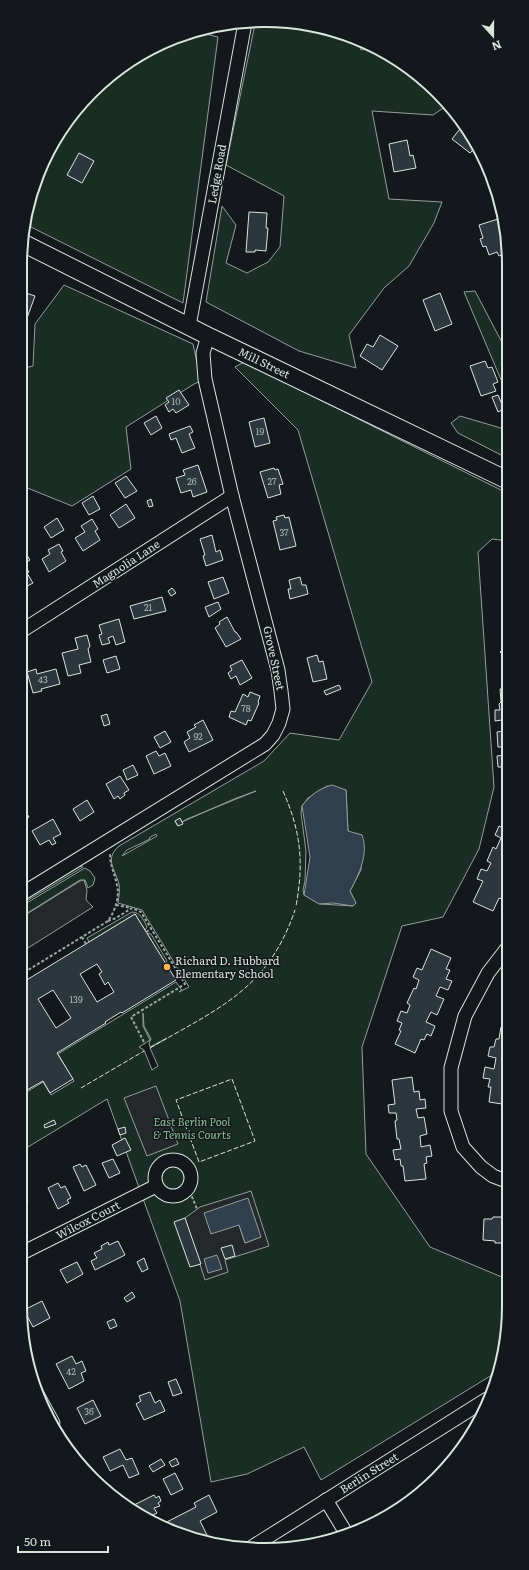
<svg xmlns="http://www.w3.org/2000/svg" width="529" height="1570" viewBox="0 0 529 1570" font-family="Literata,serif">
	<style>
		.green { fill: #1a2d24; stroke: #939e99; fill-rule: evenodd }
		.parking { fill: #24282b; stroke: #939e99; fill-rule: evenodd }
		.water { fill: #2f3f4d; stroke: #939e99 }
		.building { fill: #2c363c; stroke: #d8e6dc; fill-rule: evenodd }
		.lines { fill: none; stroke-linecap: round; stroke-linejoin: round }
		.minor-casing { stroke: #d8e6dc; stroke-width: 15 }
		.major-casing { stroke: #d8e6dc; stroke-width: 19 }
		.path { stroke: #9da8a2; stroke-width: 2; stroke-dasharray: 3 2; stroke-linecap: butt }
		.minor { stroke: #14181c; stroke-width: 13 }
		.major { stroke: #14181c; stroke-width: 17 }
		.fence { stroke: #d8e6dc; stroke-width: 1; stroke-dasharray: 5 2; stroke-linecap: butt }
		.poi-dot { fill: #ffb74d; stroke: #14181c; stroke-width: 1.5 }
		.labels { text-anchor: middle; stroke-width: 3; stroke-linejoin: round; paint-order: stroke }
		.number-label { font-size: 9px; fill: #adbab4 }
		.street-label { font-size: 11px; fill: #d8e6dc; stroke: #14181c }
		.poi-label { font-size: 11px; fill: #d8e6dc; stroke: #14181c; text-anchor: start }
		.park-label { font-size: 11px; font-style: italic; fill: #8ac095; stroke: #14181c }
		.rim { fill: none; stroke: #d8e6dc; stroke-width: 2 }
	</style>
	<rect width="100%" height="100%" fill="#14181c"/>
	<!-- green -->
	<g class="green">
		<polygon points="255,24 328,28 359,41 361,50 374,48 387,53 449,104 433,115 372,111 389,199 442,202 434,223 409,266 384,288 349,335 356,368 299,351 206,302 222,206 236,225 226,263 247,273 268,262 280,247 284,196 226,165"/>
		<polygon points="201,33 218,37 183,303 25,224 28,201 70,116 142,53"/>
		<polygon points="64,285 193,344 201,381 194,384 126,427 131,469 72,506 20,485 20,369 33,366 35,324"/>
		<polygon points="475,291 507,352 507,394 464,292"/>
		<path d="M244 362 507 493 508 541 492 539 478 552 494 787 479 849 443 917 402 926 362 1047 366 1154 430 1247 509 1280V1306L500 1370 321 1480 304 1447 247 1474 211 1482 180 1301 107 1099 23 1150 20 1146V1096L43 1082 51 1095 74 1081 58 1054 176 982 182 990 179 992 189 987 142 910 118 903C119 896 120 890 119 884 115 869 104 859 119 846L264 761 290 733 339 740 372 682 298 430 235 367ZM327 786 346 790 348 832 362 835 361 870 350 891 356 903 353 906 320 904 304 895 303 890 305 881 306 851 301 813 302 806 308 798ZM256 791 187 819 177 825 175 821 180 819 182 822 234 799ZM156 834 157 836 122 856 127 850 150 839 149 838ZM143 1013 144 1026 151 1039 149 1043 150 1047 167 1038 150 1048 158 1066 152 1070 144 1050 139 1047 150 1040 143 1026Z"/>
		<polygon points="460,416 504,429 507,419 507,458 458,433 451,423"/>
		<polygon points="79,866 83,867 20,905 20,900"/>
		<polygon points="85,868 90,871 95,878 93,885 88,888 85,880 80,880 21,917 20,924 20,907"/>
		<path d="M132 912C140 912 144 920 147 927L145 930 135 914 89 942 87 938Z"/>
		<polygon points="147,933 151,934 166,959 167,961 165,963"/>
	</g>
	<!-- parking -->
	<g class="parking">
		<polygon points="84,880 87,890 86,900 93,907 20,953 20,931 23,929 22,917 80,881"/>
		<polygon points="156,1086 178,1144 147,1156 124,1098"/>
		<path d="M251 1191 269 1246 225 1260 228 1272 205 1280 185 1218 200 1207ZM239 1225 261 1237 245 1243Z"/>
	</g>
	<!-- water -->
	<g class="water">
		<path d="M332 785 346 790 348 831 362 835C369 854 359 874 350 891L356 903 353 906 333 903 319 904 304 895 310 857 302 806C309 796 320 788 332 785Z"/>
		<polygon points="248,1198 261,1237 245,1243 239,1225 211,1234 204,1213"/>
		<polygon points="217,1255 222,1269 208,1273 204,1259"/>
	</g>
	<!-- building -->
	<g class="building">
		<polygon points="463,125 477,146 470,153 452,139"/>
		<polygon points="407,140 410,156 413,155 416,168 394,172 389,144"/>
		<polygon points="79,153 94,161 82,183 67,175"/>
		<polygon points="249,212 267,213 266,228 268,228 266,251 255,250 255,252 246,252"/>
		<polygon points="498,219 499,221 503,220 507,233 504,235 507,244 507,253 499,256 497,252 489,255 486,246 483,247 480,239 483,238 479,225"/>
		<polygon points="20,291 35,296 23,329 20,329"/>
		<polygon points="440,293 452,324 435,331 423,300"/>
		<polygon points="380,335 398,346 382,370 360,356 367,344 373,347"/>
		<polygon points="485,361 488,368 492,367 498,382 493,384 496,391 481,396 470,366"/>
		<polygon points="179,390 189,405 176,413 173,409 169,412 165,405 169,402 166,398"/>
		<polygon points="498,395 504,409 498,412 492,397"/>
		<polygon points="156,416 162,428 151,435 144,423"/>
		<polygon points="264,418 270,443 255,447 249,422"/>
		<polygon points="190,426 193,432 189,434 195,448 182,453 176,438 171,440 169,434"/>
		<polygon points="198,465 207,492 193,497 191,490 181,493 176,478 185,475 183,470"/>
		<polygon points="274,468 275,470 278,469 283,484 279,485 281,494 268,498 260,472"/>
		<polygon points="126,476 137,491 125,498 115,483"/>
		<polygon points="93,496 100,509 89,515 82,503"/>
		<polygon points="151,499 153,506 149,507 147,501"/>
		<polygon points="126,504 135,518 119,528 110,515"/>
		<polygon points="284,515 285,518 289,517 296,546 280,550 273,521 277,520 276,517"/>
		<polygon points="57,518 64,530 51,538 44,527"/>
		<polygon points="92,519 98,529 95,531 100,540 83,551 75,538 85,532 81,526"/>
		<polygon points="212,535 216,552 220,550 223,560 206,566 203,556 205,555 200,539"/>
		<polygon points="59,544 63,551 61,552 66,561 49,572 42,559 50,554 48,550"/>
		<polygon points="23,549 30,560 24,564 29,572 27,573 33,583 20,590 20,550"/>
		<polygon points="223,577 229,593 214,599 208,582"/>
		<polygon points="300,577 302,585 306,585 308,594 290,599 288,589 291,589 289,580"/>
		<polygon points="172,588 176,593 171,596 168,591"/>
		<polygon points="162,597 166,611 134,619 130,606"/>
		<polygon points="218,602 221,609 209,617 205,607"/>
		<polygon points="227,617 235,632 236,632 241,639 226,647 215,628 220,624 219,622"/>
		<polygon points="119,619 125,642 116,645 113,636 108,638 110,643 102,645 99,635 102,634 99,625"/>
		<polygon points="87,635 90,646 88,649 91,662 79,665 81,673 68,676 62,653 78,649 75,638"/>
		<polygon points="508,644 508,659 500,652"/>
		<polygon points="317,655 319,662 323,661 327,679 313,682 307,658"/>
		<polygon points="116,656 120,669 107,673 103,660"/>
		<polygon points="242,660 252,678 240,685 236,676 231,679 228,673 232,670 230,666"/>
		<polygon points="36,669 37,674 56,669 60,684 41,689 42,691 33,693 27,672"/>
		<polygon points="339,685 341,689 326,695 324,691"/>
		<polygon points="508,688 508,789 507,789 506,774 503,775 503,767 498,767 497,756 505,755 504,747 498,747 497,732 503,731 502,720 495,721 495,710 500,710 499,704 501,702 500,689"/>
		<polygon points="250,692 260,696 258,702 259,703 251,721 248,720 246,725 229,717 231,711 235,712 243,694 248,697"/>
		<polygon points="107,714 110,724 104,726 101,716"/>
		<polygon points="203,720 213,740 189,752 184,742 190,738 187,732 196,727 194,725"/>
		<polygon points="165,731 171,742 160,748 154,737"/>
		<polygon points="156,751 159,756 165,753 171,766 154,774 146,756"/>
		<polygon points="133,765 138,775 127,780 123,770"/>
		<polygon points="120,776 129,790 124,793 125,795 120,799 118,796 114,799 106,784"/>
		<polygon points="87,800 94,812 80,821 73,809"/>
		<polygon points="21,804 29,817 20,822 20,805"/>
		<polygon points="180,818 183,824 178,826 175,821"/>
		<polygon points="53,819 61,834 53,838 56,843 52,845 49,840 40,845 32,831"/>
		<polygon points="506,820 508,820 508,876 506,880 508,881 508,892 505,891 502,899 499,898 493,911 473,902 483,881 477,879 481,869 487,871 491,863 487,861 493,847 496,849 501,838 495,835 499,826 503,828"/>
		<polygon points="20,845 27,857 20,861"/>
		<path d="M135 914 176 980 122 1013 121 1012 105 1022 106 1023 57 1053 73 1079 50 1093 43 1081 20 1094V984ZM97 964 102 972 99 974 105 985 108 982 114 992 97 1002 80 974ZM53 990 71 1018 56 1028 38 999Z"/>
		<polygon points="431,949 451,958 446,969 450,970 446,979 452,981 448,990 440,987 436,996 444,999 437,1015 431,1012 426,1022 435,1026 431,1036 427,1034 424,1040 421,1039 415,1053 395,1044 401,1031 399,1030 402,1023 397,1021 401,1011 407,1013 410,1005 407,1003 414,988 416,989 419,980 413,977 417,968 422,970"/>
		<polygon points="501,1027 508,1028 509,1105 489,1102 491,1087 488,1087 490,1079 483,1078 485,1067 494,1069 496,1058 488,1056 490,1047 494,1047 496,1039 499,1039"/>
		<polygon points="412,1077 414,1092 419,1091 420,1100 425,1099 426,1108 416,1109 418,1118 424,1117 427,1134 420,1136 421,1147 430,1145 432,1156 426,1157 427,1163 424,1164 426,1179 405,1181 403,1166 401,1166 400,1159 395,1160 393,1150 401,1149 399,1139 397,1139 395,1121 397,1120 396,1113 389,1113 388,1105 395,1104 392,1080"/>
		<polygon points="54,1120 56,1124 45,1128 44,1125"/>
		<polygon points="125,1127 126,1133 120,1135 118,1129"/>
		<polygon points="125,1138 131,1150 117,1156 112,1145"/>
		<polygon points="113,1159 120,1173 109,1178 102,1163"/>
		<polygon points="80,1164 82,1167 86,1165 96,1185 84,1191 73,1167"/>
		<polygon points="58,1183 61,1188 65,1186 71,1198 67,1200 69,1203 58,1209 48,1188"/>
		<polygon points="20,1186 28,1202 20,1206"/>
		<polygon points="504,1211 509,1211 509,1248 503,1248 504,1243 495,1243 495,1241 483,1240 484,1219 492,1219 493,1217 504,1217"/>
		<polygon points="185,1218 201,1264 190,1267 174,1222"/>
		<polygon points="118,1241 125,1255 95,1270 91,1261 97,1258 94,1253 102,1249 101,1246 108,1242 109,1245"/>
		<polygon points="232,1245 235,1256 225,1259 221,1248"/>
		<polygon points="144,1258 148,1269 142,1272 137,1262"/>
		<polygon points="77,1262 83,1274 67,1283 60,1270"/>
		<polygon points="132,1292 135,1297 127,1302 124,1298"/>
		<polygon points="42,1301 50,1318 33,1327 24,1310"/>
		<polygon points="114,1319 117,1326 110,1329 107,1322"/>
		<polygon points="72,1356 76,1364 82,1361 86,1371 81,1373 84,1381 69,1389 56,1364"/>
		<polygon points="176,1379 182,1393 173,1396 168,1382"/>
		<polygon points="150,1392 155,1403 160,1400 165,1411 144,1420 136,1404 141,1401 139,1396"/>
		<polygon points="93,1400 101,1416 85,1424 77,1408"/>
		<polygon points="120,1449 126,1460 132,1458 139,1474 129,1478 123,1465 110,1471 103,1457"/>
		<polygon points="176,1458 179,1464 172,1467 169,1462"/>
		<polygon points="161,1459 165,1465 153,1472 149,1466"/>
		<polygon points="175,1473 183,1489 171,1495 163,1479"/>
		<polygon points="154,1495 156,1498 159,1496 161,1501 158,1503 160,1506 154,1508 157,1513 147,1518 132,1506"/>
		<polygon points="209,1495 217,1512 200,1521 210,1541 182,1533 181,1531 179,1532 159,1526 196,1507 194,1503"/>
		<polygon points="404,1501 406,1503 401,1509 379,1518 378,1517"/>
	</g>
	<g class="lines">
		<!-- minor casing -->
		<g class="minor-casing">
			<g id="minor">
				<polyline points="189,326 245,23"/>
				<polyline points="20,632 232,496"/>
				<polyline points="20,895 265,744 273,735 279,723 283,709 281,691 278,670 232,496 205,379 203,353 208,336"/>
				<polyline points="508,947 488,973 465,1016 451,1068 451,1111 463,1147 481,1167 493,1176 509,1182"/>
				<circle cx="173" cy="1178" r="18"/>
				<polyline points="20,1254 156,1186"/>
				<polyline points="37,1394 53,1423"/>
				<polyline points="326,1500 346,1533"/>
				<polyline points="252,1547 487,1399"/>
			</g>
		</g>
		<!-- major casing -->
		<g class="major-casing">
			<polyline id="major" points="23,243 208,336 507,480"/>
		</g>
		<!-- path -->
		<g class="path">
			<polyline points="116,905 131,908"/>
			<polyline points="108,921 116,918 132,908 141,912 185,984 131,1017 145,1044"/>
			<polyline points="146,932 151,929"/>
			<polyline points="82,937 86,944"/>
			<polyline points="166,964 171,962"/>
			<path d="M20 975 108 921C115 911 120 897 117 885 115 874 110 866 110 854"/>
			<polyline points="188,1187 197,1209"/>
		</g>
		<!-- minor -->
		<use href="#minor" class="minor"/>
		<!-- major -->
		<use href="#major" class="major"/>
		<!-- fence -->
		<g class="fence">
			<path d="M283 791C301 832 304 862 296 906"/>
			<path d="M150 1048C217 1009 268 990 295 910"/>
			<polygon points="232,1079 255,1141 199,1162 176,1100"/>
			<polyline points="81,1088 144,1051"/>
		</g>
	</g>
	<!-- markers -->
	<circle class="poi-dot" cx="167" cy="967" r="4"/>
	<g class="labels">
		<!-- number labels -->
		<g class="number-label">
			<text x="176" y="405">10</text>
			<text x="260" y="435">19</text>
			<text x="192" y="485">26</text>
			<text x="272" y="485">27</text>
			<text x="284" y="536">37</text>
			<text x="148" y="611">21</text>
			<text x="43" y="683">43</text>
			<text x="246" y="712">78</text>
			<text x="198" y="740">92</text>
			<text x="76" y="1003">139</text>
			<text x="71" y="1375">42</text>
			<text x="89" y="1415">36</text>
		</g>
		<!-- street labels -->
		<g class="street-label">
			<text transform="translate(217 174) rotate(-80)" y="4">Ledge Road</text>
			<text transform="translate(264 363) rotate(26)" y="4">Mill Street</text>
			<text transform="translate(126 564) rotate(-33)" y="4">Magnolia Lane</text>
			<text transform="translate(274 658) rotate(78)" y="4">Grove Street</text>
			<text transform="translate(88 1220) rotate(-27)" y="4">Wilcox Court</text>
			<text transform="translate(369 1473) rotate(-32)" y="4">Berlin Street</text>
		</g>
		<!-- poi labels -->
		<g class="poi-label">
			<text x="175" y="965">Richard D. Hubbard<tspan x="175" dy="13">Elementary School</tspan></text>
		</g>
		<!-- park labels -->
		<g class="park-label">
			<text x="192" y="1126">East Berlin Pool<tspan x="192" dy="13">&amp; Tennis Courts</tspan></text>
		</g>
	</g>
	<!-- crop -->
	<path d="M0 0H529V1570H0ZM264 27H265A237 237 0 0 1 502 264V1306A237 237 0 0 1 265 1543H264A237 237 0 0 1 27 1306V264A237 237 0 0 1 264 27Z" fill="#14181c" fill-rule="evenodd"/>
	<path class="rim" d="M264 27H265A237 237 0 0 1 502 264V1306A237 237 0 0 1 265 1543H264A237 237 0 0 1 27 1306V264A237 237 0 0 1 264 27Z"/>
	<!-- north arrow -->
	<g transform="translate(493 36) rotate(159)" stroke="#14181c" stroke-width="3" paint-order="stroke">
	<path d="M0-3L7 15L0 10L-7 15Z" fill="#d8e6dc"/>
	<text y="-6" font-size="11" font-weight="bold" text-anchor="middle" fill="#d8e6dc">N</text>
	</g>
	<!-- scale -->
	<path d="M18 1546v6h90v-6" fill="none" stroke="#d8e6dc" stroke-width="2"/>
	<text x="24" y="1546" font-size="12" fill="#d8e6dc" stroke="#14181c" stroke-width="3" paint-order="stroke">50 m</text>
</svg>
